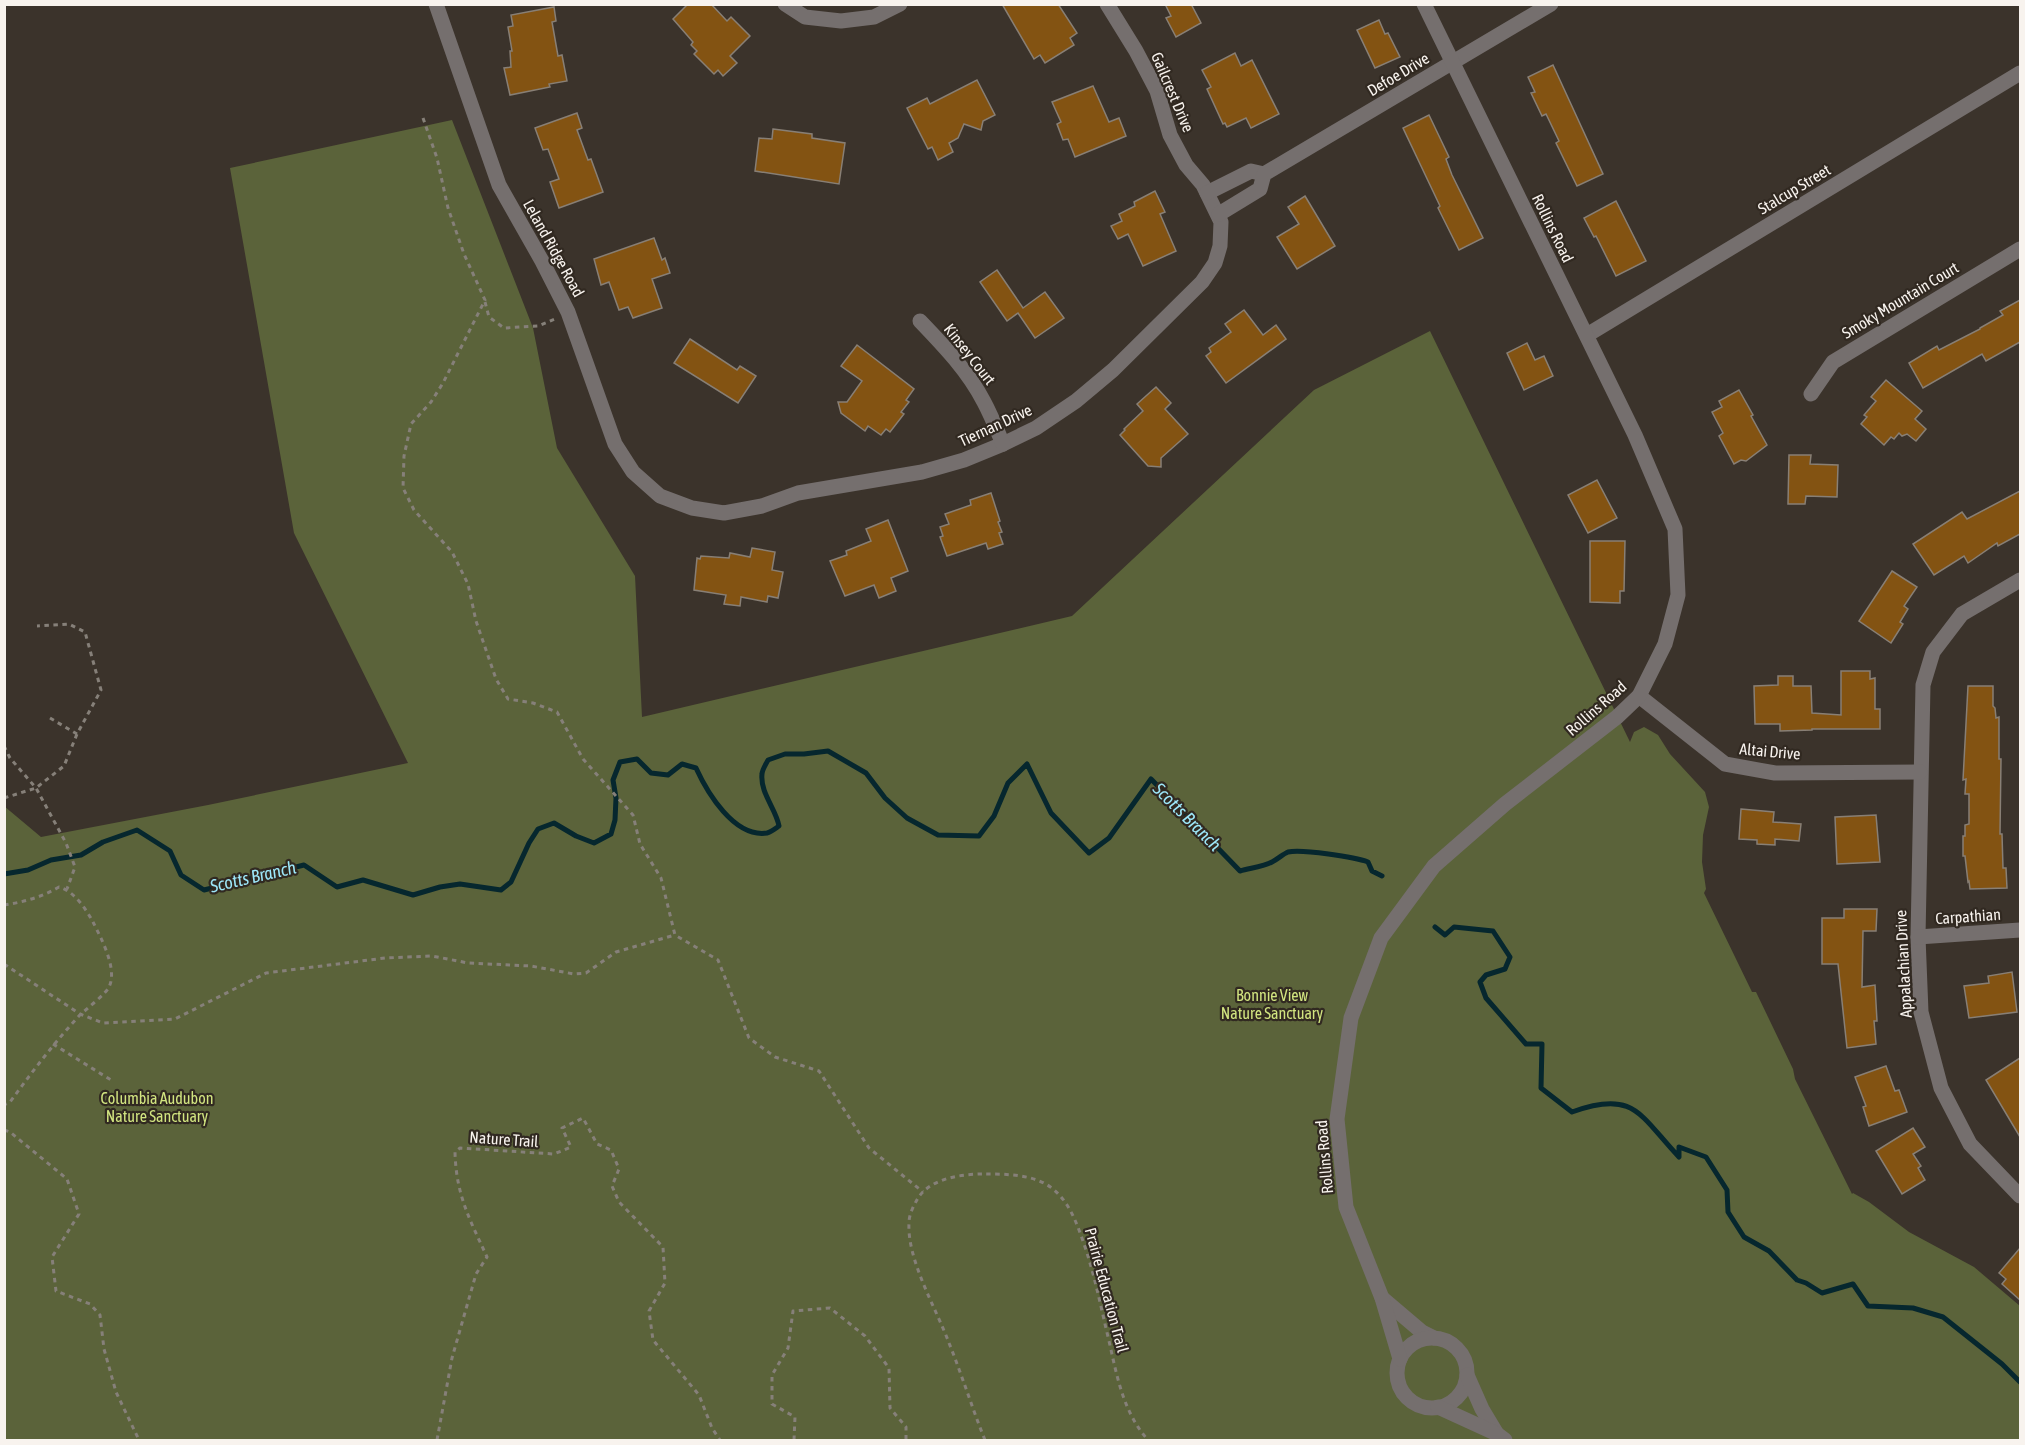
<svg xmlns="http://www.w3.org/2000/svg" width="2025" height="1445" viewBox="0 0 2025 1445" font-family="'Asap Condensed',sans-serif">
	<style>
		.green { fill: #5b633a }
		.lines { fill: none; stroke-linecap: round; stroke-linejoin: round }
		.stream { stroke: #06272e; stroke-width: 5 }
		.building { fill: #835312; stroke: #887f75; stroke-width: 1.5 }
		.path { stroke: #868079; stroke-width: 3; stroke-dasharray: 4.5 4.5; stroke-linecap: butt }
		.minor { stroke: #756f6e; stroke-width: 15 }
		.labels { text-anchor: middle; stroke-width: 4.5; stroke-linejoin: round; paint-order: stroke }
		.street-label { font-size: 16px; fill: #f8f3ee; stroke: #312921 }
		.park-label { font-size: 16px; fill: #d2e580; stroke: #312921 }
		.water-label { font-size: 18px; font-style: italic; fill: #9de7f9; stroke: #312921 }
	</style>
	<rect width="100%" height="100%" fill="#3b332b"/>
	<!-- green -->
	<polygon class="green" points="452,120 533,328 557,448 635,576 642,717 1072,616 1314,390 1430,331 1630,742 1634,732 1644,727 1658,735 1670,754 1705,792 1709,807 1703,835 1702,862 1706,889 1704,893 1752,992 1756,992 1793,1069 1795,1079 1852,1194 1853,1193 1869,1202 1909,1232 1974,1267 2020,1306 2020,1440 5,1440 4,806 41,837 208,805 408,763 294,533 230,168"/>
	<g class="lines">
		<!-- stream -->
		<g class="stream">
			<path d="M4 874 28 870 51 860 81 855 103 842 137 830 170 851 181 875 204 890 304 865 337 887 363 880 413 895 440 887 460 884 501 890 511 882 529 843 538 829 554 823 576 836 594 843 611 834 615 820 616 798 613 780 620 762 637 759 651 773 668 775 682 764 696 768C707 792 734 838 767 833 771 832 776 828 779 826 776 809 760 793 762 774 762 770 766 764 768 760L785 754H804L828 751 866 773 885 798 907 818 938 835 979 836 994 816 1008 783 1027 764 1051 813 1089 853 1109 838 1151 779 1240 871C1250 868 1263 867 1272 862 1278 859 1283 854 1288 852 1302 849 1355 857 1368 862L1372 871 1382 876"/>
			<path d="M1435 927 1445 935 1454 927 1493 931 1510 957 1505 969 1486 975 1480 982 1486 998 1526 1044H1542L1541 1088 1572 1112C1635 1089 1640 1116 1679 1157V1147L1706 1157 1727 1190 1728 1212 1744 1237 1769 1251 1797 1280 1806 1283 1822 1293 1853 1284 1868 1306 1913 1308 1943 1317 2002 1364 2020 1382"/>
		</g>
	</g>
	<!-- building -->
	<g class="building">
		<polygon points="688,4 711,4 727,21 731,17 750,36 730,56 737,63 723,76 718,70 714,74 694,54 697,51 691,45 693,42 673,19"/>
		<polygon points="1002,4 1058,4 1077,33 1070,38 1074,45 1045,63 1040,55 1034,59"/>
		<polygon points="1165,4 1191,4 1201,23 1176,37 1166,18 1171,16"/>
		<polygon points="554,7 556,21 552,22 558,56 562,55 567,81 549,84 550,87 510,95 504,68 511,67 510,51 512,51 508,27 513,26 511,15"/>
		<polygon points="1379,20 1385,34 1388,33 1400,57 1375,68 1357,30"/>
		<polygon points="1235,53 1241,66 1252,60 1279,114 1251,128 1246,118 1227,127 1225,123 1223,124 1207,89 1211,87 1202,70"/>
		<polygon points="1553,65 1603,174 1577,186 1556,143 1559,141 1546,114 1542,116 1531,93 1535,92 1528,77"/>
		<polygon points="977,80 995,115 983,121 981,130 964,124 958,138 949,143 953,152 938,160 932,147 928,149 907,108 927,98 930,104"/>
		<polygon points="1093,86 1109,122 1119,118 1126,136 1075,157 1068,139 1063,140 1057,124 1061,122 1052,102"/>
		<polygon points="577,113 582,128 577,130 588,160 591,159 603,192 559,208 550,182 559,179 548,149 543,150 535,128"/>
		<polygon points="1429,115 1449,157 1446,159 1452,175 1483,238 1459,250 1438,208 1440,206 1403,128"/>
		<polygon points="773,129 812,134 812,138 845,143 839,184 755,171 759,138 772,139"/>
		<polygon points="1155,191 1165,212 1160,214 1176,251 1143,266 1128,234 1118,239 1111,226 1122,221 1119,214 1135,206 1134,202"/>
		<polygon points="1305,196 1335,246 1297,269 1277,237 1299,224 1288,207"/>
		<polygon points="1616,201 1646,261 1616,276 1596,236 1594,237 1584,218"/>
		<polygon points="654,238 662,260 665,258 670,273 652,279 662,308 633,318 628,307 619,310 609,282 601,285 594,259"/>
		<polygon points="997,270 1023,308 1045,292 1064,318 1035,338 1018,313 1007,321 980,282"/>
		<polygon points="2020,300 2020,342 1986,361 1982,354 1923,388 1909,363 1937,346 1939,350 1980,329 1980,328 2003,315 2000,311"/>
		<polygon points="1244,310 1263,335 1276,325 1286,339 1226,383 1206,356 1211,352 1209,348 1231,332 1225,324"/>
		<polygon points="690,339 737,370 740,366 756,376 738,403 674,363"/>
		<polygon points="1527,343 1535,360 1544,356 1553,376 1524,390 1507,353"/>
		<polygon points="857,345 914,389 906,400 909,402 901,412 904,414 890,432 886,429 881,435 868,426 865,431 841,413 838,402 847,402 862,381 841,366"/>
		<polygon points="1886,380 1922,411 1915,419 1926,429 1916,441 1907,434 1902,436 1899,433 1894,439 1891,437 1884,445 1861,424 1867,417 1864,415 1876,401 1871,397"/>
		<polygon points="1156,387 1171,403 1165,409 1188,434 1161,458 1161,467 1148,466 1120,435 1125,430 1124,429 1143,411 1137,404"/>
		<polygon points="1739,390 1753,415 1751,416 1767,445 1746,461 1741,460 1734,464 1719,436 1723,433 1712,412 1722,407 1719,401"/>
		<polygon points="1789,455 1811,455 1810,464 1838,465 1837,497 1806,496 1805,504 1788,504"/>
		<polygon points="1597,480 1617,518 1588,533 1568,495"/>
		<polygon points="2020,491 2020,534 1998,546 1997,543 1968,563 1964,556 1934,575 1913,544 1962,512 1967,519"/>
		<polygon points="991,493 1000,521 998,522 1002,532 999,533 1003,544 988,549 986,543 947,556 940,537 943,536 940,527 949,524 945,514 971,505 970,500"/>
		<polygon points="888,520 908,571 891,578 896,591 879,598 874,585 845,596 830,561 847,555 846,551 871,541 866,529"/>
		<polygon points="1590,541 1625,541 1624,591 1620,591 1620,603 1590,602"/>
		<polygon points="752,548 775,552 772,570 783,572 778,598 768,596 767,602 741,597 740,606 724,604 726,595 694,590 697,558 700,559 701,556 729,558 730,553 750,557"/>
		<polygon points="1892,571 1917,587 1904,606 1908,609 1900,622 1903,624 1891,643 1859,621"/>
		<polygon points="1841,671 1870,671 1870,679 1875,678 1875,709 1880,709 1880,729 1812,729 1812,730 1780,731 1780,724 1755,724 1754,686 1778,685 1778,676 1793,676 1793,686 1811,686 1812,713 1841,715"/>
		<polygon points="1968,686 1993,686 1993,706 1995,708 1996,718 1999,717 1999,759 2001,759 2000,834 2002,834 2003,868 2006,868 2007,888 1970,889 1969,881 1968,882 1965,856 1963,856 1963,836 1965,836 1965,825 1969,824 1969,794 1965,794 1966,779 1963,780"/>
		<polygon points="1741,809 1774,812 1773,822 1801,824 1799,841 1775,839 1775,845 1757,844 1757,840 1739,839"/>
		<polygon points="1876,815 1880,862 1837,864 1835,817"/>
		<polygon points="1844,909 1877,909 1876,931 1863,931 1862,987 1875,985 1877,1021 1874,1021 1876,1044 1847,1048 1838,964 1822,964 1822,918 1844,918"/>
		<polygon points="2012,972 2017,1012 1969,1018 1964,986 1989,983 1988,976"/>
		<polygon points="2020,1058 2020,1137 1986,1080"/>
		<polygon points="1886,1066 1895,1091 1899,1090 1907,1112 1869,1126 1863,1107 1866,1106 1855,1077"/>
		<polygon points="1913,1128 1925,1147 1913,1154 1921,1166 1918,1168 1925,1180 1902,1194 1876,1151"/>
		<polygon points="2020,1248 2020,1300 2002,1284 2006,1279 1999,1273"/>
	</g>
	<g class="lines">
		<!-- path -->
		<g class="path">
			<polyline points="423,118 437,158 448,208 464,254 485,300 443,383 431,402 411,424 404,456 403,488 414,510 452,552 468,584 476,621 496,679 508,699 533,703 557,712 583,759 633,815 640,844 661,878 675,935 718,960 749,1038 775,1057 819,1071 869,1148 923,1192"/>
			<polyline points="485,302 489,317 504,328 538,326 555,319"/>
			<polyline points="50,718 77,734"/>
			<polyline points="4,746 10,758 36,788 66,843 75,867 67,889"/>
			<polyline points="4,798 36,788 64,766 77,734 101,690 85,632 69,624 37,626"/>
			<path d="M4 905C24 902 42 897 59 887 74 891 86 909 93 922 101 938 118 969 109 987 106 994 86 1009 79 1016 54 1043 32 1072 10 1102L4 1105"/>
			<polyline points="4,964 80,1014 103,1023 175,1019 266,973 385,958 432,956 468,963 531,966 574,974 586,973 616,952 675,935"/>
			<polyline points="53,1044 111,1080"/>
			<polyline points="4,1130 10,1132 67,1179 79,1214 52,1257 56,1291 90,1304 100,1315 104,1349 116,1392 139,1440"/>
			<path d="M437 1440 452 1358 476 1274 487 1257C470 1220 456 1195 455 1152L460 1148 554 1154 571 1147 562 1128 583 1118 597 1144 611 1150 619 1169 612 1186 619 1202 663 1247 665 1283 649 1311 653 1340 699 1395 712 1428 720 1440"/>
			<polyline points="794,1440 795,1417 772,1404 772,1375 788,1348 793,1311 830,1308 865,1336 889,1368 890,1408 906,1427 906,1440"/>
			<path d="M985 1440C972 1408 962 1375 949 1343 936 1308 907 1260 909 1223 909 1214 914 1205 918 1198 931 1178 962 1174 984 1174 1006 1174 1035 1174 1053 1189 1070 1203 1077 1224 1084 1244 1095 1276 1101 1308 1109 1341 1117 1376 1123 1412 1148 1440"/>
		</g>
		<!-- minor -->
		<g class="minor">
			<polyline points="436,4 499,185 542,261 568,312 615,444 633,472 660,496 692,508 724,513 762,506 798,493 922,472 964,460 1003,444 1036,428 1076,401 1113,370 1202,282 1215,263 1220,246 1221,222 1203,185 1186,165 1170,135 1157,91 1136,51 1107,4"/>
			<polyline points="785,4 805,17 841,21 874,17 900,4"/>
			<polyline points="1207,193 1251,171 1264,174"/>
			<polyline points="1219,214 1260,189 1264,174 1551,4"/>
			<path d="M920 321C944 346 968 371 984 402 991 415 997 430 1003 444"/>
			<polyline points="1587,335 2020,73"/>
			<polyline points="1811,394 1833,362 2020,249"/>
			<polyline points="2020,580 1962,614 1933,652 1923,685 1918,937 1921,1012 1941,1088 1970,1144 2020,1196"/>
			<polyline points="1639,696 1725,764 1775,773 1920,772"/>
			<polyline points="1918,937 2020,930"/>
			<polyline points="1382,1298 1422,1332 1434,1338"/>
			<circle cx="1432" cy="1373" r="35"/>
			<polyline points="1400,1359 1382,1298 1346,1207 1337,1119 1351,1018 1381,938 1434,866 1505,804 1617,717 1639,696 1665,644 1678,595 1675,529 1635,435 1424,4"/>
			<polyline points="1467,1375 1482,1409 1497,1434"/>
			<polyline points="1438,1407 1497,1434 1505,1440"/>
		</g>
	</g>
	<g class="labels">
		<!-- street labels -->
		<g class="street-label">
			<text transform="translate(1398 74) rotate(-31)" y="6">Defoe Drive</text>
			<text transform="translate(1173 92) rotate(67)" y="6">Gailcrest Drive</text>
			<text transform="translate(1794 189) rotate(-31)" y="6">Stalcup Street</text>
			<text transform="translate(1553 228) rotate(64)" y="6">Rollins Road</text>
			<text transform="translate(554 248) rotate(61)" y="6">Leland Ridge Road</text>
			<text transform="translate(1900 300) rotate(-31)" y="6">Smoky Mountain Court</text>
			<text transform="translate(970 354) rotate(52)" y="6">Kinsey Court</text>
			<text transform="translate(995 425) rotate(-25)" y="6">Tiernan Drive</text>
			<text transform="translate(1596 708) rotate(-41)" y="6">Rollins Road</text>
			<text transform="translate(1770 751) rotate(5)" y="6">Altai Drive</text>
			<text transform="translate(1968 916) rotate(-4)" y="6">Carpathian</text>
			<text transform="translate(1903 964) rotate(-93)" y="6">Appalachian Drive</text>
			<text transform="translate(504 1139) rotate(4)" y="6">Nature Trail</text>
			<text transform="translate(1324 1157) rotate(-95)" y="6">Rollins Road</text>
			<text transform="translate(1107 1290) rotate(75)" y="6">Prairie Education Trail</text>
		</g>
		<!-- park labels -->
		<g class="park-label">
			<text x="1272" y="1001">Bonnie View<tspan x="1272" dy="18">Nature Sanctuary</tspan></text>
			<text x="157" y="1104">Columbia Audubon<tspan x="157" dy="18">Nature Sanctuary</tspan></text>
		</g>
		<!-- water labels -->
		<g class="water-label">
			<text transform="translate(1187 817) rotate(45)" y="6">Scotts Branch</text>
			<text transform="translate(253 877) rotate(-13)" y="6">Scotts Branch</text>
		</g>
	</g>
	<!-- border -->
	<rect width="2025" height="1445" fill="none" stroke="#f8f3ee" stroke-width="12"/>
</svg>
